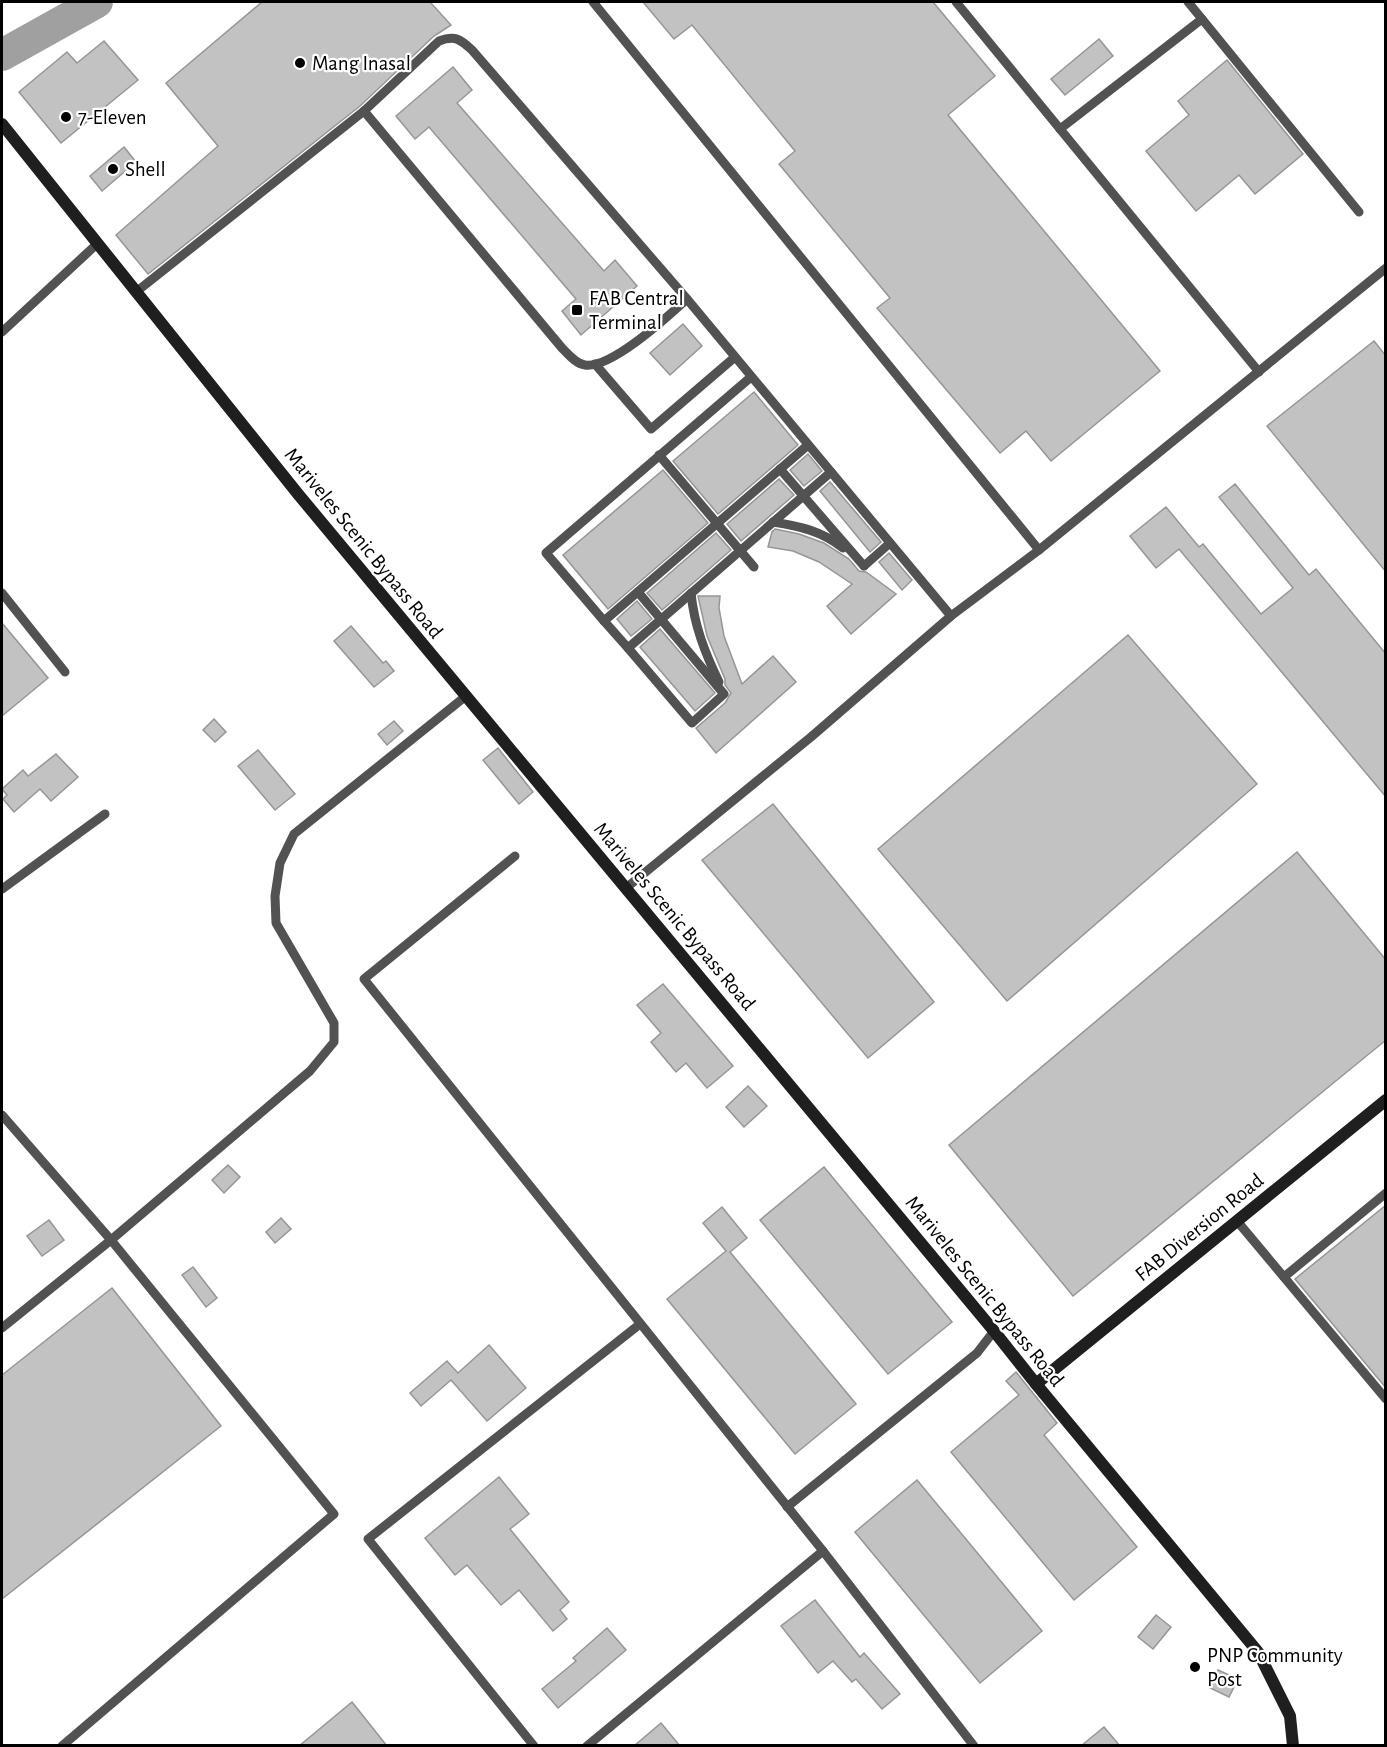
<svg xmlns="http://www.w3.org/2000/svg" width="1387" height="1747" viewBox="0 0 1387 1747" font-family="'Alegreya Sans',sans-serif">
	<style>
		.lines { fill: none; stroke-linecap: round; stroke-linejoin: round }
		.river { stroke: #a0a0a0; stroke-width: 32 }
		.building { fill: #c2c2c2; stroke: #969696; stroke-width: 1.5 }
		.service { stroke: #525252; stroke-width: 9 }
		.secondary { stroke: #1f1f1f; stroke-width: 12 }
		.poi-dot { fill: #000; stroke: #fff; stroke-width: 2 }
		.labels { text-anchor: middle; stroke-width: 4.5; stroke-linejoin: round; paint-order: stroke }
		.poi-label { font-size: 21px; fill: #000; stroke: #fff; text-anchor: start }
		.street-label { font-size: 21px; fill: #000; stroke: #fff }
	</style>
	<rect width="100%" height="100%" fill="#fff"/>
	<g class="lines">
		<!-- river -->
		<polyline class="river" points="2,55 97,2"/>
	</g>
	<!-- building -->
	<g class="building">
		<polygon points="262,2 430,2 451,25 434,36 360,106 148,274 116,235 218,146 166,83"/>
		<polygon points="643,2 933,2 995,76 948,115 1160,371 1051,461 1026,431 1000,453 877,308 890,298 779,164 795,151 692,25 674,39"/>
		<polygon points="1099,39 1113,56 1065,95 1051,79"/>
		<polygon points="104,41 138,80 61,143 19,92 67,52 77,63"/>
		<polygon points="1227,60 1303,154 1255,194 1239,175 1196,211 1146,151 1189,115 1178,101"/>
		<polygon points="453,67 472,90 457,103 604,271 615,260 637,286 581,335 562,311 576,299 429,127 415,139 396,116"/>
		<polygon points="124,147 136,162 102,191 90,176"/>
		<polygon points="683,324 702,346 670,375 650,353"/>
		<polygon points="1374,341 1386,356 1386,572 1267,426"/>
		<polygon points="754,392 798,445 718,514 673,461"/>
		<polygon points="808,454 822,471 804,486 790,470"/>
		<polygon points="663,470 708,523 608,609 563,555"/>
		<polygon points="779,479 794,495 741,541 727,524"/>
		<polygon points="830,482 881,542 870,552 820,491"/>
		<polygon points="1235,484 1309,575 1316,569 1386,654 1386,797 1179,549 1156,568 1130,536 1166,507 1199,547 1203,544 1261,614 1293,588 1219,497"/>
		<polygon points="775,529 799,534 824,543 849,559 859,571 866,572 896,594 851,634 827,606 852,584 819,562 793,551 768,547 772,532"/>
		<polygon points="716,533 731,550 662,610 647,593"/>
		<polygon points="889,553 912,580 902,590 879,562"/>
		<polygon points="698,596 720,596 719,608 724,636 742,684 773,656 796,682 716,753 696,728 725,703 731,693 725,685 725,679 707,636"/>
		<polygon points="637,601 652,619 631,636 617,619"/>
		<polygon points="2,623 48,678 2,716"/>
		<polygon points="351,626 383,663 386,661 394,671 374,687 334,641"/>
		<polygon points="660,629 715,693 695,711 640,647"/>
		<polygon points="1128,635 1257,784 1007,1001 878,849"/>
		<polygon points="214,719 226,732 215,742 203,730"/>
		<polygon points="394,721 403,731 387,745 378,734"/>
		<polygon points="498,748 533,792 519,804 483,760"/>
		<polygon points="258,750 295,794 275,810 238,766"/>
		<polygon points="56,754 78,777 51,801 40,789 14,812 3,799 7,795 2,789 23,770 28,776"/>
		<polygon points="773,804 934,1002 868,1058 702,860"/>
		<polygon points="1297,852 1386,960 1386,1040 1073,1296 949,1145"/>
		<polygon points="663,984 733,1066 707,1088 686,1063 676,1072 651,1042 661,1033 637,1005"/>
		<polygon points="748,1086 767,1106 744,1127 726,1107"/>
		<polygon points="228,1165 240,1177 224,1193 212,1180"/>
		<polygon points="824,1167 952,1322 888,1374 760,1220"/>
		<polygon points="1386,1205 1386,1388 1295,1279"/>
		<polygon points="722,1207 747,1238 730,1252 856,1404 795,1454 667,1299 726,1251 703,1223"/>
		<polygon points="281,1218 291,1229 275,1243 266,1232"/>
		<polygon points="49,1220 64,1240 42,1256 27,1236"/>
		<polygon points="193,1267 217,1298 206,1307 182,1275"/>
		<polygon points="112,1288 221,1426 2,1599 2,1375"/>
		<polygon points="489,1345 526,1388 487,1421 451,1380 421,1406 410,1393 447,1361 458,1373"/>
		<polygon points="1016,1372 1057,1423 1044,1435 1137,1547 1074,1600 951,1452 1019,1395 1006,1381"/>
		<polygon points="499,1477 529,1514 510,1529 569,1602 560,1610 567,1619 553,1631 519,1590 501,1605 467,1565 455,1575 425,1538"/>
		<polygon points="917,1480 1042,1631 980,1683 855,1532"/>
		<polygon points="815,1600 860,1657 864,1653 900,1694 882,1709 856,1679 852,1682 833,1661 818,1673 781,1626"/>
		<polygon points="1156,1615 1171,1627 1153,1649 1138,1637"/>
		<polygon points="607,1628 626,1650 558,1708 542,1689 576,1661 573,1658"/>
		<polygon points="1218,1670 1238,1679 1229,1697 1210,1688"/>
		<polygon points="352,1702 387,1746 299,1746"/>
		<polygon points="661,1723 680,1746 634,1746"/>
		<polygon points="1104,1727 1120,1746 1081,1746"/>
	</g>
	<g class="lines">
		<!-- service -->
		<g class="service">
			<polyline points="593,2 1039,550"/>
			<polyline points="956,2 1259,372"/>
			<polyline points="1202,19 1359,212"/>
			<path d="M364 111 562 348C568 354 576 364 585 365 611 369 667 317 687 299"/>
			<polyline points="1060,129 1202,19 1188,2"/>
			<path d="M136 292 364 111 439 41C455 35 460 39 472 50L687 299 951 616"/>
			<polyline points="2,332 98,243"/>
			<polyline points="595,364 651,429 735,357"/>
			<polyline points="751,377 546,553 604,621 808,445"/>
			<polyline points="659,455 754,567"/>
			<polyline points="780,469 864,566"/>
			<path d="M773 522C799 526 822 531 843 548"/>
			<polyline points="864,566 890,543"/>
			<polyline points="2,593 65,672"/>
			<path d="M691 593C694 625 705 653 719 682"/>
			<polyline points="604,621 628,648 831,472"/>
			<polyline points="628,648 692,723 724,694 638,592"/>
			<polyline points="515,856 364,979 823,1551 974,1746"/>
			<polyline points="626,888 811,737 951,616 1039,550 1386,268"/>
			<polyline points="2,889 105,814"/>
			<polyline points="2,1115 111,1240 2,1328"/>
			<polyline points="1237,1221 1386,1399"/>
			<polyline points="1284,1277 1386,1193"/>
			<polyline points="787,1507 977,1353 994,1331"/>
			<polyline points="62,1746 334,1514 111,1240 310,1071 334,1042 334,1023 276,923 275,896 280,863 294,834 466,696"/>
			<polyline points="534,1746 368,1539 640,1324"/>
			<polyline points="587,1746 823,1551"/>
		</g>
		<!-- secondary -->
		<g class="secondary">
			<polyline points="2,124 298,494 994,1331 1036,1384 1258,1652 1290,1716 1293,1746"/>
			<polyline points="1036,1384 1386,1100"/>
		</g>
	</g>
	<!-- markers -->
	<g class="poi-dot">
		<circle cx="300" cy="63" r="6"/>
		<circle cx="66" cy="117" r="6"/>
		<circle cx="113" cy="169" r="6"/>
		<rect x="571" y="304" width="12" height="12" rx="3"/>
		<circle cx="1195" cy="1667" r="6"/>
	</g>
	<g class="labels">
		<!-- poi labels -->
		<g class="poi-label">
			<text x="312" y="70">Mang Inasal</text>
			<text x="78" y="124">7-Eleven</text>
			<text x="125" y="176">Shell</text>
			<text x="589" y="305">FAB Central<tspan x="589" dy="24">Terminal</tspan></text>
			<text x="1207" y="1662">PNP Community<tspan x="1207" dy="24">Post</tspan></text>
		</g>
		<!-- street labels -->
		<g class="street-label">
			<text transform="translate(364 543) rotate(51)" y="7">Mariveles Scenic Bypass Road</text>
			<text transform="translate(675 916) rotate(50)" y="7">Mariveles Scenic Bypass Road</text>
			<text transform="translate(1199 1227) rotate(-39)" y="7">FAB Diversion Road</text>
			<text transform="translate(985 1291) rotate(51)" y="7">Mariveles Scenic Bypass Road</text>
		</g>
	</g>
	<!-- border -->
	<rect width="1387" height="1747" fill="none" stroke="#000000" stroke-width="6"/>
</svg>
